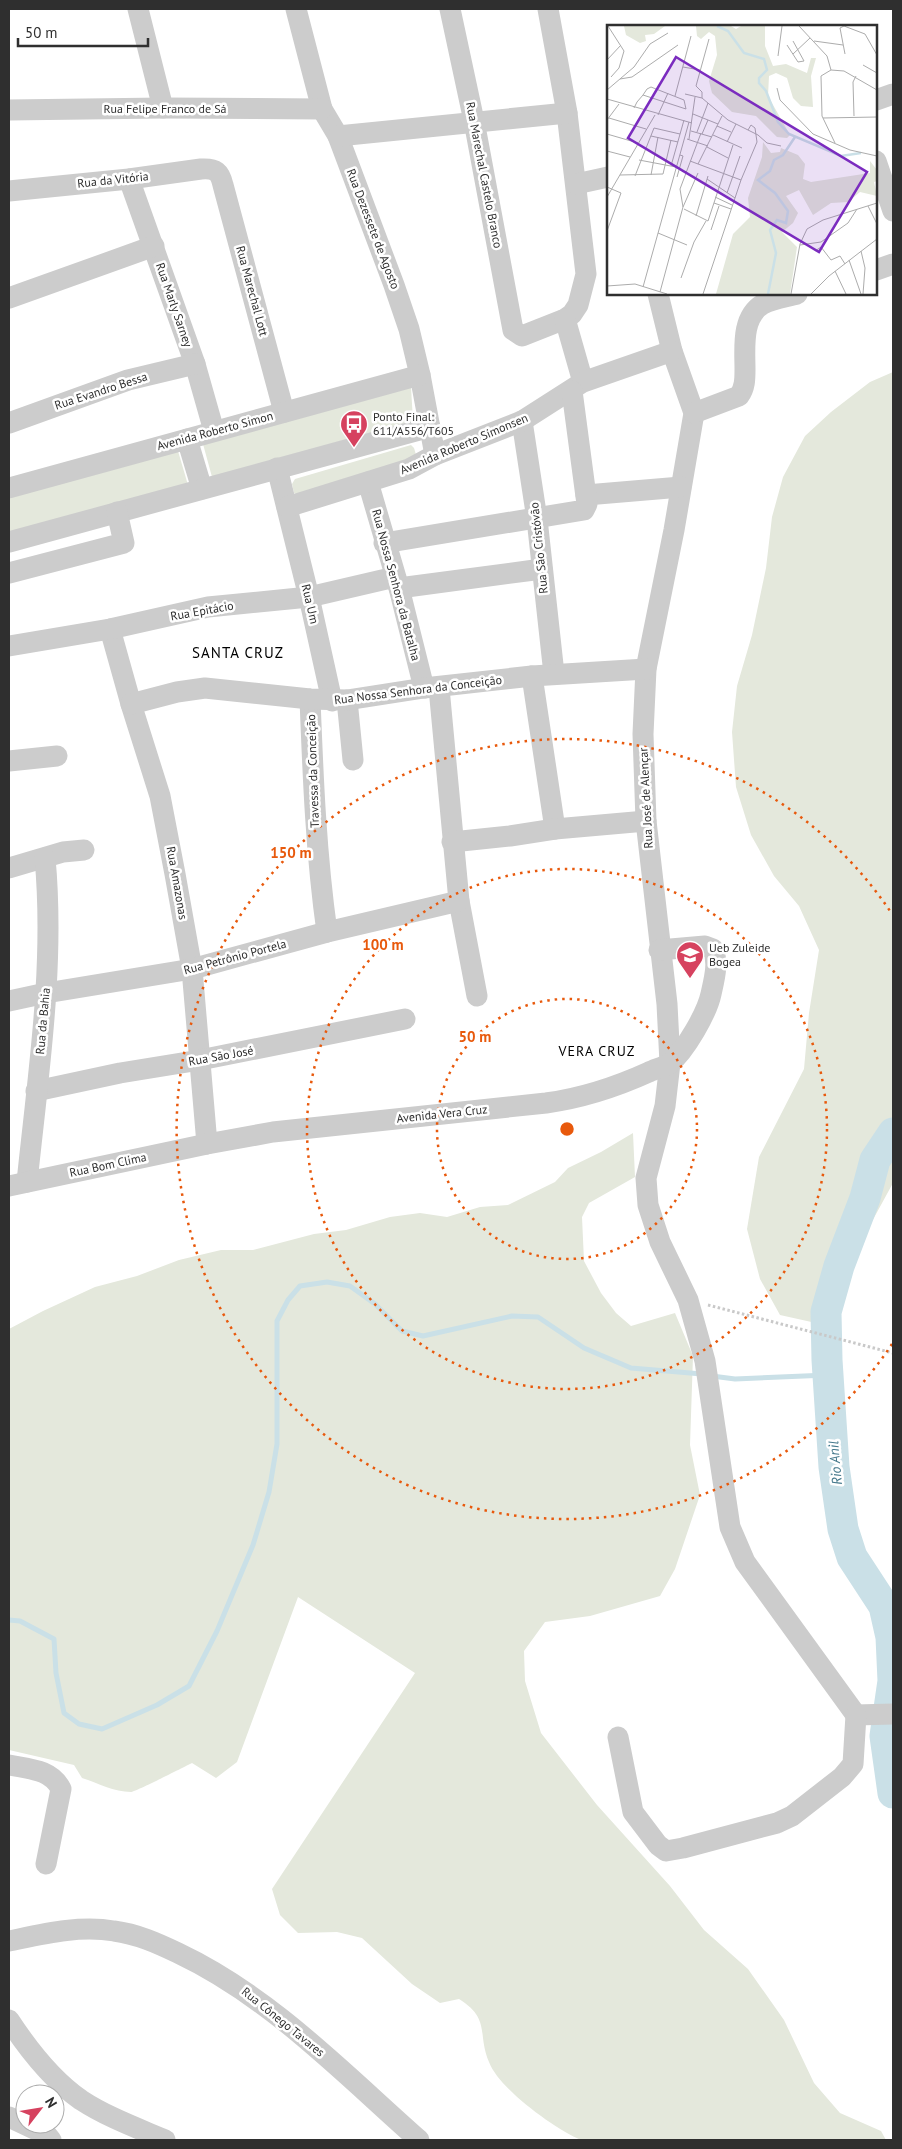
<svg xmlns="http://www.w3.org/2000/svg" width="902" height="2149" viewBox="0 0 902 2149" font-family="'PT Sans',sans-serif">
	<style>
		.green { fill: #e4e8dc }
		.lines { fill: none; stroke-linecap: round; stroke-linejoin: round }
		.stream { stroke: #cae0e7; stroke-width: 5 }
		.river { stroke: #cae0e7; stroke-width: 31 }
		.path { stroke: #c9c9c9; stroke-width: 3; stroke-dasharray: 2.5 2.5; stroke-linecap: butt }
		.minor { stroke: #ccc; stroke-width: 21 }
		.ring { fill: none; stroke: #e8590c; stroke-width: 2.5; stroke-dasharray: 2.5 5 }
		.labels { text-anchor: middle; stroke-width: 5; stroke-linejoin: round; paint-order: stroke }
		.street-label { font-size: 12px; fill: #2f2f2f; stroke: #fff }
		.poi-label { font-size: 12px; fill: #2f2f2f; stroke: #fff; text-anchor: start }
		.neighbourhood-label { font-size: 14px; letter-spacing: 1px; fill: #000; stroke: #fff }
		.water-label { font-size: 14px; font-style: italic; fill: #44788b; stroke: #fff }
		.quarter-label { font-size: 15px; letter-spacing: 1px; fill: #000; stroke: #fff }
		.inset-river { fill: none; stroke: #cae0e7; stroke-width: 2.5 }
		.inset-road { fill: none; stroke: #acacac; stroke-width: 1 }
		.view { fill: #7b2cbf; fill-opacity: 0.15; stroke: #7b2cbf; stroke-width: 2.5 }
		.inset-edge { fill: none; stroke: #2f2f2f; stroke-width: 2.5 }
		.centre { fill: #e8590c; stroke: #fff; stroke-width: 2.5 }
		.ring-label { font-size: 15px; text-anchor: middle; font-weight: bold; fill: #e8590c; stroke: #fff; stroke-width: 5; stroke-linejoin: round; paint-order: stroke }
	</style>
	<rect width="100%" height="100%" fill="#fff"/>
	<!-- green -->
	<g class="green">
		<polygon points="893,372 893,1183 870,1225 838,1305 825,1325 780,1315 760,1279 747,1229 759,1157 804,1069 809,1013 819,950 799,906 774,876 751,835 736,787 732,732 737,686 752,635 766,568 772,517 783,477 805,436 831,412 870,382"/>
		<polygon points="411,387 413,421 212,477 203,444"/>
		<polygon points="411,445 414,448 417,458 300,496 294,493 292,484 295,479"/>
		<polygon points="178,451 188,485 9,534 9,498"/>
		<path d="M633 1133 635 1177 589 1203 582 1217 584 1261 601 1293 616 1313 631 1326 675 1313 693 1356 690 1445 700 1495 675 1569 660 1596 590 1616 545 1622 524 1651 525 1681 541 1733 597 1805 670 1886 704 1930 748 1969 784 2020 814 2083 840 2113 881 2131 886 2140H581C555 2129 499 2089 489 2062 477 2034 491 2019 459 1999L440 2003 412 1984 362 1938 337 1932 298 1933 280 1915 272 1889 415 1673 298 1597 237 1762 216 1778 192 1763C184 1767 135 1792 131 1792 114 1792 98 1783 82 1778L74 1765 9 1750V1329L43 1311 95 1287 137 1276 179 1260 221 1250H253L314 1234 346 1230 390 1217 420 1213 447 1217 480 1207 508 1205 555 1182 568 1168 601 1152Z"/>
	</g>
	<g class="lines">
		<!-- stream -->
		<g class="stream">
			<polyline points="712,1376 735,1379 828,1375"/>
			<polyline points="9,1620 20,1621 54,1639 56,1673 64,1713 79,1724 102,1729 157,1705 189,1686 217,1631 253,1545 269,1492 277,1444 277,1321 288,1300 300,1286 327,1282 350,1286 375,1304 402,1331 423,1336 512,1316 538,1317 584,1348 631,1368 702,1374"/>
		</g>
		<!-- river -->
		<polyline class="river" points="893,1133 875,1160 865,1198 839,1266 826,1312 827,1360 834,1467 843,1529 852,1557 884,1606 891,1637 893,1681 885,1736 893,1793"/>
		<!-- path -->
		<polyline class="path" points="708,1305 893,1353"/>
		<!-- minor -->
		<g class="minor">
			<polyline points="138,9 163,108"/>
			<polyline points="296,9 322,109 338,136 394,285 409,329 420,375 435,455"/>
			<polyline points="450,9 474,121 513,330 522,336 565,319 572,314 578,305 586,274 567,113 548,9"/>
			<polyline points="876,100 893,94"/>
			<polyline points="9,110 163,108 322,109"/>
			<polyline points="338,136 567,113"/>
			<polyline points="876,161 893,211"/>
			<polyline points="129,179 195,364 214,431"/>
			<polyline points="576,184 608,177"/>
			<path d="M9 191 129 179 201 169C216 168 220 172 223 185L284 412"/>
			<polyline points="876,270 893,264"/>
			<polyline points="658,294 672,351 694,413 674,530 646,669 643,734 646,821 667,1004 670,1063 665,1106 646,1178 648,1205 660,1242 688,1300 705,1361 730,1527 745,1562 856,1715 893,1714"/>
			<polyline points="9,298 154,246"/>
			<polyline points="565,319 583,382"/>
			<path d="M694 413 739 396C745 388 745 379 745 369 745 348 741 317 763 304 772 299 786 297 797 294"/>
			<polyline points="522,421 537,519 554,674"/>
			<polyline points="9,423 128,380 195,364"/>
			<polyline points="187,439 202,489"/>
			<polyline points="277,468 309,597 332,701"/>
			<polyline points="368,482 399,588 424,688"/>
			<polyline points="9,488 420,375"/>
			<polyline points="586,495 681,487"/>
			<polyline points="287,507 409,469 435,455 522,421 583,382 672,351"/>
			<polyline points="9,542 430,427"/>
			<polyline points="384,543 584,510 587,504 572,391"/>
			<polyline points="9,573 124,543 117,512"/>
			<polyline points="399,588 542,569"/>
			<polyline points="110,629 131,704 160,796 175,874 192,969 207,1144"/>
			<polyline points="9,646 110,629 208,607 309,597 395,577"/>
			<polyline points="532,676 555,829"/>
			<polyline points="439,688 459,901 477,996"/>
			<path d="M310 699C313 777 316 854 327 932"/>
			<polyline points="347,700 353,760"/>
			<polyline points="131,704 177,692 205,688 310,699 347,700 424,688 532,676 646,669"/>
			<polyline points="9,761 57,756"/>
			<polyline points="452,842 510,836 555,829 646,821"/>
			<polyline points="9,868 63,852 84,850"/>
			<polyline points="9,1001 46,993 192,969 327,932 459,901"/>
			<polyline points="36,1091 120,1073 200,1060 405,1019"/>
			<path d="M27 1182C38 1075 55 966 45 858"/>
			<path d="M9 1186 207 1144 273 1132 546 1103C583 1098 616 1087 649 1072 655 1069 664 1067 670 1063 685 1051 707 1013 711 994 714 980 719 963 713 949L705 946 659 950"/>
			<polyline points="618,1737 633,1812 658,1845 666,1851 683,1848 777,1823 792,1816 842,1777 853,1764 856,1715"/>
			<path d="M9 1765C29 1769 51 1769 61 1789L46 1864"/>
			<path d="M9 1941C43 1934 79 1925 114 1931 137 1934 157 1943 178 1953 271 1997 343 2073 419 2140"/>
			<path d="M9 2020C28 2049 52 2080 81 2100 107 2117 137 2128 165 2140"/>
			<polyline points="9,2117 47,2135 51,2140"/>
		</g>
	</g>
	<!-- distance rings -->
	<g class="ring">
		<circle cx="567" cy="1129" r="130"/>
		<circle cx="567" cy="1129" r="260"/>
		<path d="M892 1344A390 390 0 1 1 892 914"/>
	</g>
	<!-- icons -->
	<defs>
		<g id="bus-pin" transform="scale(1.4375)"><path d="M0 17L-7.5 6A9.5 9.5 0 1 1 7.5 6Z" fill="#d6425f" stroke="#fff"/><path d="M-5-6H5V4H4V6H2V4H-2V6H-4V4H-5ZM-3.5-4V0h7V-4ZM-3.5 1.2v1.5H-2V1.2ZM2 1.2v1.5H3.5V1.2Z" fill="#fff"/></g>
		<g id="school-pin" transform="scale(1.4375)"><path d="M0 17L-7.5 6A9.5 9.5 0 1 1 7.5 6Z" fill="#d6425f" stroke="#fff"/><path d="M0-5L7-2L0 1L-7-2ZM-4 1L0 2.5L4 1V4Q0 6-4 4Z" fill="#fff"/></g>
	</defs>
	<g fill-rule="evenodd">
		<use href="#bus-pin" x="354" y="424"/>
		<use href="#school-pin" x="690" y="955"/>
	</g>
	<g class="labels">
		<!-- street labels -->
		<g class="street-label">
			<text x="165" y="113">Rua Felipe Franco de Sá</text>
			<text transform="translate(484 175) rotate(79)" y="4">Rua Marechal Castelo Branco</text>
			<text transform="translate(113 180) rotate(-6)" y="4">Rua da Vitória</text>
			<text transform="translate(373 229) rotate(69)" y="4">Rua Dezessete de Agosto</text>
			<text transform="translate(252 291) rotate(75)" y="4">Rua Marechal Lott</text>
			<text transform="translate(174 305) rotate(71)" y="4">Rua Marly Sarney</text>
			<text transform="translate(101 391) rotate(-18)" y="4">Rua Evandro Bessa</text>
			<text transform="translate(215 431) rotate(-15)" y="4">Avenida Roberto Simon</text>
			<text transform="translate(464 444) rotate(-23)" y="4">Avenida Roberto Símonsen</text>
			<text transform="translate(539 548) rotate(-96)" y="4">Rua São Cristóvão</text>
			<text transform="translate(396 585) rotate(75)" y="4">Rua Nossa Senhora da Batalha</text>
			<text transform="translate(310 604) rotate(77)" y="4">Rua Um</text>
			<text transform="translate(202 611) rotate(-10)" y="4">Rua Epitácio</text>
			<text transform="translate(418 690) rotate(-7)" y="4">Rua Nossa Senhora da Conceição</text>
			<text transform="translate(313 771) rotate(-92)" y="4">Travessa da Conceição</text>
			<text transform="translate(646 798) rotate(-93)" y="4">Rua José de Alençar</text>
			<text transform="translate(177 883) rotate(80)" y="4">Rua Amazonas</text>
			<text transform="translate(235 957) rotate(-15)" y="4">Rua Petrônio Portela</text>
			<text transform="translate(43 1021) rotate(-85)" y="4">Rua da Bahia</text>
			<text transform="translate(221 1056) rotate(-10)" y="4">Rua São José</text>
			<text transform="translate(442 1114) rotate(-6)" y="4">Avenida Vera Cruz</text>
			<text transform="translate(108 1165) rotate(-12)" y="4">Rua Bom Clima</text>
			<text transform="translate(283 2022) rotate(39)" y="4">Rua Cônego Tavares</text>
		</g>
		<!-- poi labels -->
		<g class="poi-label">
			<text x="373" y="421">Ponto Final:<tspan x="373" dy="14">611/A556/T605</tspan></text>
			<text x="709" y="952">Ueb Zuleide<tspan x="709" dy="14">Bogea</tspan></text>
		</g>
		<!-- neighbourhood labels -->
		<g class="neighbourhood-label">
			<text x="597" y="1056">VERA CRUZ</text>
		</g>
		<!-- water labels -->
		<g class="water-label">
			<text transform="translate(835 1463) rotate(-95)" y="5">Rio Anil</text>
		</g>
		<!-- quarter labels -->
		<g class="quarter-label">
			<text x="238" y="658">SANTA CRUZ</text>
		</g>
	</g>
	<!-- overview -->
	<g transform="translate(607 25)">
		<rect width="270" height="270" fill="#fff"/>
		<path d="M17 1H58L47 9 38 10 39 16 33 18 19 10ZM89 1H124L129 4 134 1H158V21L166 41 179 39 200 48 204 33H209L204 51 206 82 194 81 186 73 180 53 169 48 162 51 161 71 183 110 180 113 170 112 149 91 125 87 105 68 102 56 110 30 108 11 102 7 94 14 90 11ZM156 117 164 128 173 127 174 123 191 130 198 139 196 154 204 157 263 148V136L270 145V156L267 157 270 171 253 167 241 177 224 178 206 190 192 165 179 171 191 188 186 198 175 207 190 222 183 269H109L126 209 143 192 141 173 155 132Z" fill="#e4e8dc"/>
		<path class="inset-river" d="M110 1 121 6 137 28 157 34 160 45 152 53V58L159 66 171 97 182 109 234 131 254 128M161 269 169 228 163 205 170 195 179 198 181 186 168 168 151 155 163 146 167 135 176 130 188 112"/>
		<path class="inset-road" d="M1 1 17 26 12 43 4 52M192 1 220 31 224 45M237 1 258 9 270 30M237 1 233 3 238 29M207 16 236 20M180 20 191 37 197 36 186 16M186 29 203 13M171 31 175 1M0 35 14 20M256 40 270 48M76 42 93 45M13 54 25 52 71 20M170 63 173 75 206 109 243 125 270 131M0 65 27 42 43 19 61 8M78 69 95 73 121 95 151 110 160 118 174 121M68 71 84 11M95 73V67L89 61 102 14M0 74 85 98M27 83 30 77 36 70 40 64 44 62 77 75 79 84 36 70M86 89 111 99M51 90 61 68M247 91 246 57 249 51M2 93 39 104M216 93 270 92M0 95 12 79M110 101 124 107M84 106 105 112M90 107 101 78M0 109 31 118M95 109 101 95M106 110 135 123M44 111 71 117M80 114 101 121M82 114 88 72M120 117 129 99M228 118 215 91 214 51 224 45 237 46 270 65M100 122 121 133M0 126 23 132M32 135 69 142M83 136 134 155M91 139 115 91M64 141 77 95M13 150 56 149 64 115M44 150 51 112M28 151 47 103 73 109M70 152 76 131 73 130M100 154 128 173M0 162 14 168 0 206M120 168 133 131M0 172 48 90M108 172 125 180M107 178 124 184M261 181 270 199M76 182 73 164 94 108M77 184 101 196 126 120M89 191 101 151M104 205 112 181M51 208 80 220M193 220 214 217 241 198 250 184M208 226 214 222 224 235 233 231 238 239M254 226 258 243 256 269M242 235 254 269M228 246 239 269M74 253 87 217 99 196M0 261 28 259 60 269M36 262 82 97M53 267 76 182 91 148M96 269 134 155 150 117 148 103 144 100 141 105M184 269 193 219 200 204 216 195 270 178M204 269 222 251 270 214"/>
		<path class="view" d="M69 32 260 147 212 227 21 113Z"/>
		<rect width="270" height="270" class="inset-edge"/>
	</g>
	<circle cx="567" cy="1129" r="8" class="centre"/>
	<g class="ring-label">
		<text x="291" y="858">150 m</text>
		<text x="383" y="950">100 m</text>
		<text x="475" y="1042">50 m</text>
	</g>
	<!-- border -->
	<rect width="902" height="2149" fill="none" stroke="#2f2f2f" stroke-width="20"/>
	<!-- north arrow -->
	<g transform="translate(40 2109) rotate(59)"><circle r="24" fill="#ffffff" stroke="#acacac"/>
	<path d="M0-4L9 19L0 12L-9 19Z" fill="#d6425f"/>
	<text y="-8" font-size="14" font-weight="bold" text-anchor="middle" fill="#2f2f2f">N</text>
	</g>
	<!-- scale -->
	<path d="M18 38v8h130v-8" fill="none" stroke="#2f2f2f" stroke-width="2.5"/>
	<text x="25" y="38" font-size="15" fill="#2f2f2f" stroke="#ffffff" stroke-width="4" paint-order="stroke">50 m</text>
</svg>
